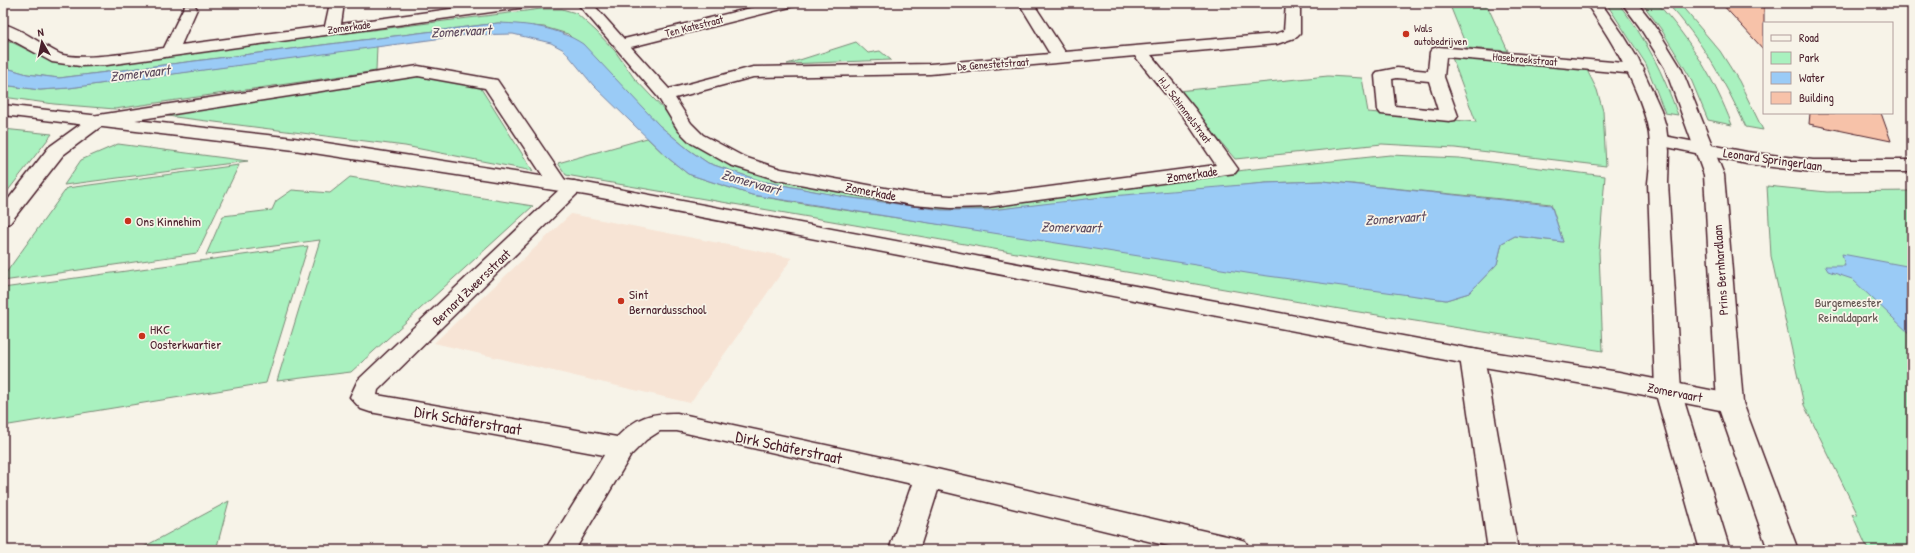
<svg xmlns="http://www.w3.org/2000/svg" width="1915" height="553" viewBox="0 0 1915 553" font-family="'Patrick Hand',sans-serif">
	<style>
		.built { fill: #f7e4d5 }
		.green { fill: #a9f1bf; stroke: #7a8875 }
		.water { fill: #9acbf6; stroke: #7a86a5 }
		.building { fill: #f7c2a9; stroke: #4a1f2b }
		.lines { fill: none; stroke-linecap: round; stroke-linejoin: round }
		.minor-casing { stroke: #4a1f2b; stroke-width: 3 }
		.tertiary-casing { stroke: #4a1f2b; stroke-width: 3 }
		.secondary-casing { stroke: #4a1f2b; stroke-width: 3 }
		.minor { fill: #f7f3e8; fill-rule: evenodd }
		.tertiary { fill: #f7f3e8; fill-rule: evenodd }
		.secondary { fill: #f7f3e8; fill-rule: evenodd }
		.poi-dot { fill: #c8321e; stroke: #f7f3e8; stroke-width: 1.5 }
		.labels { text-anchor: middle; stroke-width: 3.5; stroke-linejoin: round; paint-order: stroke }
		.far-street-label { font-size: 11px; fill: #4a1f2b; stroke: #f7f3e8 }
		.far-poi-label { font-size: 11px; fill: #4a1f2b; stroke: #f7f3e8; text-anchor: start }
		.street-label { font-size: 13px; fill: #4a1f2b; stroke: #f7f3e8 }
		.poi-label { font-size: 13px; fill: #4a1f2b; stroke: #f7f3e8; text-anchor: start }
		.park-label { font-size: 13px; fill: #625450; stroke: #f7f3e8 }
		.water-label { font-size: 14px; font-style: italic; fill: #5e4a5e; stroke: #f7f3e8 }
		.near-street-label { font-size: 16px; fill: #4a1f2b; stroke: #f7f3e8 }
	</style>
	<rect width="100%" height="100%" fill="#f7f3e8"/>
	<filter id="ink" filterUnits="userSpaceOnUse"><feTurbulence type="fractalNoise" baseFrequency=".025" numOctaves="2"/><feDisplacementMap in="SourceGraphic" scale="8" xChannelSelector="R" yChannelSelector="G"/><feConvolveMatrix kernelMatrix="1 2 1 2 8 2 1 2 1" color-interpolation-filters="sRGB"/></filter>
	<g filter="url(#ink)">
		<!-- built -->
		<polygon class="built" points="571,214 739,247 792,258 690,403 434,343"/>
		<!-- green -->
		<g class="green">
			<polygon points="1449,3 1486,3 1508,51 1467,48"/>
			<path d="M1606 3H1618C1646 38 1663 73 1678 115L1665 113 1646 64Z"/>
			<path d="M1642 3H1657C1690 39 1715 80 1732 125L1708 120 1690 77 1661 29Z"/>
			<path d="M1667 3H1679L1720 51 1739 81 1763 130 1746 127C1725 82 1701 39 1667 3Z"/>
			<polygon points="541,9 562,9 576,13 596,31 615,51 634,78 673,119 710,152 912,203 1031,199 1245,170 1390,155 1459,158 1605,176 1599,252 1603,351 1340,309 566,175 558,163 647,138 668,158 688,174 752,195 804,204 1446,300 1469,293 1497,264 1502,243 1515,236 1563,242 1551,204 1322,181 1266,183 991,210 942,210 845,197 761,181 708,163 689,150 660,126 568,34 544,27 498,23 59,78 27,74 3,67 3,38 53,62 74,66 115,62"/>
			<polygon points="856,42 868,53 880,51 891,60 787,64"/>
			<polygon points="377,46 376,71 115,109 54,104 3,97 3,85 40,90 69,88"/>
			<polygon points="1451,55 1585,66 1597,90 1603,111 1606,166 1455,148 1382,144 1235,159 1178,91 1328,76 1362,78 1368,112 1476,122"/>
			<polygon points="417,76 480,87 533,171 405,146 159,115"/>
			<polygon points="3,129 52,134 3,197"/>
			<polygon points="118,144 248,161 64,185 81,160"/>
			<polygon points="239,165 197,253 3,281 3,277 67,188"/>
			<polygon points="350,177 533,206 351,372 277,381 320,240 206,255 223,216 272,210 276,201 292,190 330,193"/>
			<polygon points="1767,186 1827,192 1912,191 1912,550 1868,550 1852,514 1858,515 1804,405 1771,256"/>
			<polygon points="308,246 266,383 3,426 3,288"/>
			<polygon points="229,501 216,550 138,550"/>
		</g>
		<!-- water -->
		<g class="water">
			<path d="M498 23C528 24 557 27 583 44L660 126 689 150 708 163 761 181 845 197 942 210H991L1112 196 1266 183 1322 181 1551 205 1563 242 1515 236 1502 243 1497 264 1469 293 1446 300 1253 274 752 195 688 174 668 158 593 85 564 50 551 43 513 34 466 35 69 88 40 90 3 85V67L27 74 59 78Z"/>
			<polygon points="1842,254 1912,267 1912,336 1852,279 1828,271 1825,266 1845,266"/>
		</g>
		<!-- building -->
		<g class="building">
			<polygon points="1721,3 1764,3 1764,50"/>
			<polygon points="1810,113 1881,113 1891,141 1809,124"/>
		</g>
		<g class="lines">
			<!-- minor casing -->
			<g class="minor-casing">
				<g id="minor">
					<path d="M330 3H344L341 24 494 3H534L532 6 527 7 107 65 80 66 52 62 3 35V24C23 29 41 45 60 54 80 62 141 51 164 48L183 9 185 6H195L197 9 181 45 325 26Z"/>
					<path d="M577 3H592L624 39 771 3H796L794 6 631 47 669 89 753 67 930 64 1050 54 1019 3H1033L1065 52 1275 34 1284 31 1286 3H1300V34L1297 37 1277 44 1151 55 1195 109 1238 169 1235 173 988 207 951 208 912 205 778 180 730 165 691 143 678 130 658 97ZM1135 56 1183 116 1216 165 988 195 951 196 912 193 781 169 744 157 703 135 691 123 675 98 753 77 930 74Z"/>
					<path d="M1438 47 1636 64 1642 66 1644 69 1642 72 1636 74 1446 57 1444 77 1458 116 1455 120 1449 121 1381 114 1378 110 1375 76 1377 72 1397 68 1428 71 1430 52 1432 49ZM1397 78 1429 81 1438 110 1395 106 1392 79Z"/>
					<path d="M418 66 497 80 567 183 574 181 581 183 584 187 378 390 377 395 617 437C637 417 649 413 677 413L928 467 1235 538 1245 541 1250 550H1185L938 490 919 550H889L912 484 677 431H660L646 440 631 455 575 550H545L604 455 370 412 361 409 350 397 358 380 560 189 551 188 485 88 418 76 103 125 63 155 10 223 3 225V206L49 147 92 116Z"/>
					<polygon points="1472,349 1481,351 1484,357 1518,550 1488,550 1460,357 1463,351"/>
				</g>
			</g>
			<!-- tertiary casing -->
			<g class="tertiary-casing">
				<g id="tertiary">
					<polygon points="3,105 294,138 586,183 1472,349 1619,372 1730,394 1739,397 1743,403 1739,409 1730,412 1619,390 1472,365 586,195 294,150 3,115"/>
					<polygon points="1659,135 1747,152 1813,160 1912,160 1912,172 1813,172 1747,164 1653,144 1650,140 1653,136"/>
				</g>
			</g>
			<!-- secondary casing -->
			<g class="secondary-casing">
				<g id="secondary">
					<path d="M1586 3H1601L1624 36 1638 59 1661 110 1666 127 1669 151 1668 183 1681 391 1730 550H1700L1655 391 1648 183C1650 167 1651 150 1649 134 1647 120 1643 109 1638 96 1624 61 1607 34 1586 3Z"/>
					<polygon points="1622,3 1637,3 1654,24 1681,68 1724,175 1743,403 1798,550 1768,550 1717,403 1704,175 1665,68 1639,26"/>
				</g>
			</g>
			<!-- minor -->
			<use href="#minor" class="minor"/>
			<!-- tertiary -->
			<use href="#tertiary" class="tertiary"/>
			<!-- secondary -->
			<use href="#secondary" class="secondary"/>
		</g>
	</g>
	<!-- markers -->
	<g class="poi-dot">
		<circle cx="1406" cy="34" r="4"/>
		<circle cx="128" cy="221" r="4"/>
		<circle cx="621" cy="301" r="4"/>
		<circle cx="142" cy="336" r="4"/>
	</g>
	<g class="labels">
		<!-- far-street labels -->
		<g class="far-street-label">
			<text transform="translate(694 26) rotate(-14)" y="4">Ten Katestraat</text>
			<text transform="translate(349 27) rotate(-8)" y="4">Zomerkade</text>
			<text transform="translate(1525 59) rotate(5)" y="4">Hasebroekstraat</text>
			<text transform="translate(993 64) rotate(-4)" y="4">De Genestetstraat</text>
			<text transform="translate(1185 110) rotate(53)" y="4">H.J. Schimmelstraat</text>
		</g>
		<!-- far-poi labels -->
		<g class="far-poi-label">
			<text x="1414" y="32">Wals<tspan x="1414" dy="13">autobedrijven</tspan></text>
		</g>
		<!-- street labels -->
		<g class="street-label">
			<text transform="translate(1773 159) rotate(8)" y="5">Leonard Springerlaan</text>
			<text transform="translate(1192 174) rotate(-8)" y="5">Zomerkade</text>
			<text transform="translate(871 191) rotate(11)" y="5">Zomerkade</text>
			<text transform="translate(1720 270) rotate(-94)" y="5">Prins Bernhardlaan</text>
			<text transform="translate(471 287) rotate(-44)" y="5">Bernard Zweersstraat</text>
			<text transform="translate(1675 392) rotate(11)" y="5">Zomervaart</text>
		</g>
		<!-- poi labels -->
		<g class="poi-label">
			<text x="136" y="226">Ons Kinnehim</text>
			<text x="629" y="299">Sint<tspan x="629" dy="15">Bernardusschool</tspan></text>
			<text x="150" y="334">HKC<tspan x="150" dy="15">Oosterkwartier</tspan></text>
		</g>
		<!-- park labels -->
		<g class="park-label">
			<text x="1848" y="307">Burgemeester<tspan x="1848" dy="15">Reinaldapark</tspan></text>
		</g>
		<!-- water labels -->
		<g class="water-label">
			<text transform="translate(461 31) rotate(-3)" y="5">Zomervaart</text>
			<text transform="translate(140 73) rotate(-7)" y="5">Zomervaart</text>
			<text transform="translate(751 182) rotate(16)" y="5">Zomervaart</text>
			<text transform="translate(1395 218) rotate(-4)" y="5">Zomervaart</text>
			<text transform="translate(1071 227) rotate(1)" y="5">Zomervaart</text>
		</g>
		<!-- near-street labels -->
		<g class="near-street-label">
			<text transform="translate(468 420) rotate(10)" y="6">Dirk Schäferstraat</text>
			<text transform="translate(789 447) rotate(12)" y="6">Dirk Schäferstraat</text>
		</g>
	</g>
	<!-- margin -->
	<rect width="1915" height="553" fill="none" stroke="#f7f3e8" stroke-width="16"/>
	<rect x="8" y="8" width="1899" height="537" fill="none" stroke="#4a1f2b" stroke-width="1.5" filter="url(#ink)"/>
	<!-- legend -->
	<rect x="1763" y="22" width="130" height="92" fill="#f7f3e8" stroke="#b29e9c"/>
	<rect x="1771" y="35" width="20" height="6" fill="#f7f3e8" stroke="#b29e9c"/>
	<text x="1799" y="42" font-size="12" fill="#4a1f2b">Road</text>
	<rect x="1771" y="52" width="20" height="12" fill="#a9f1bf" stroke="#b29e9c"/>
	<text x="1799" y="62" font-size="12" fill="#4a1f2b">Park</text>
	<rect x="1771" y="72" width="20" height="12" fill="#9acbf6" stroke="#b29e9c"/>
	<text x="1799" y="82" font-size="12" fill="#4a1f2b">Water</text>
	<rect x="1771" y="92" width="20" height="12" fill="#f7c2a9" stroke="#b29e9c"/>
	<text x="1799" y="102" font-size="12" fill="#4a1f2b">Building</text>
	<!-- north arrow -->
	<g transform="translate(42 42) rotate(351)" stroke="#f7f3e8" stroke-width="3" paint-order="stroke">
	<path d="M0-3L7 15L0 10L-7 15Z" fill="#4a1f2b"/>
	<text y="-6" font-size="11" font-weight="bold" text-anchor="middle" fill="#4a1f2b">N</text>
	</g>
</svg>
